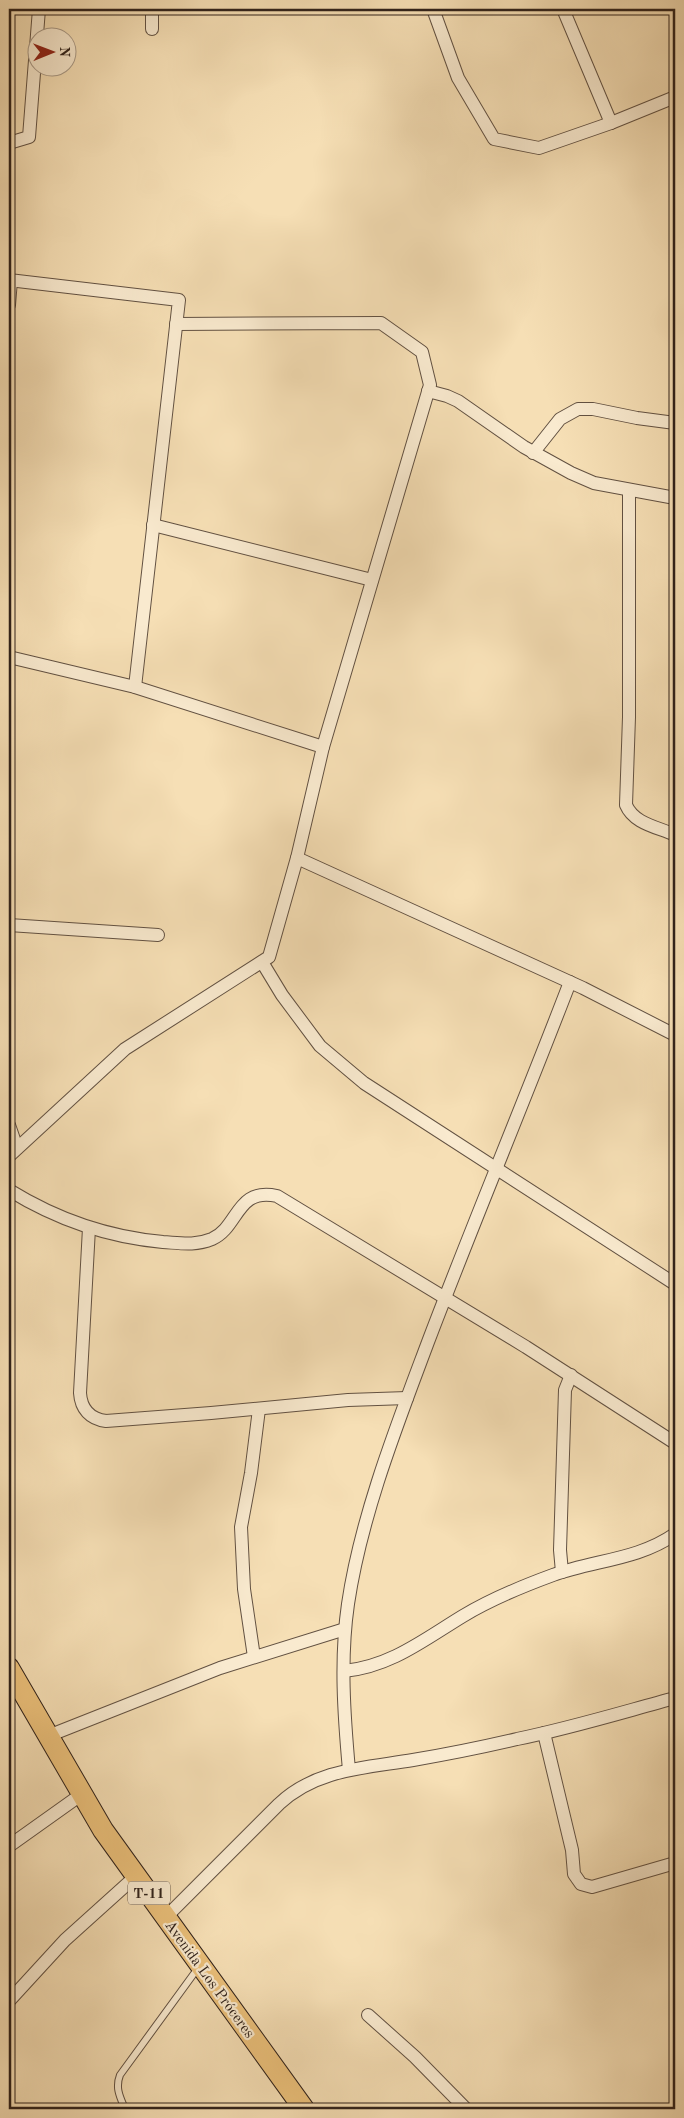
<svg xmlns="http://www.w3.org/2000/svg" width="684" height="2118" viewBox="0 0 684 2118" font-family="'Old Standard TT',serif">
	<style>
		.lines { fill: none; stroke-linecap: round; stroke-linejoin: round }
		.service-casing { stroke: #625142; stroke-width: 8 }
		.minor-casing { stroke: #625142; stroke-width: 14 }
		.trunk-casing { stroke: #30221b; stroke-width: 22 }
		.service { stroke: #f9eacf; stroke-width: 6 }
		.minor { stroke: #f9eacf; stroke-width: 12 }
		.trunk { stroke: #ebc07a; stroke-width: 20 }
		.labels { text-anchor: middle; stroke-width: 4.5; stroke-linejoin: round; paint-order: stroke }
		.shield { fill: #f9eacf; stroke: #6c5e51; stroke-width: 1 }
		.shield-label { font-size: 14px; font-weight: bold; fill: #30221b }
		.street-label { font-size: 15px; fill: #30221b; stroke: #f9eacf }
	</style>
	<rect width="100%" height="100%" fill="#f6dfb5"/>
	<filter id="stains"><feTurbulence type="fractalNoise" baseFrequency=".004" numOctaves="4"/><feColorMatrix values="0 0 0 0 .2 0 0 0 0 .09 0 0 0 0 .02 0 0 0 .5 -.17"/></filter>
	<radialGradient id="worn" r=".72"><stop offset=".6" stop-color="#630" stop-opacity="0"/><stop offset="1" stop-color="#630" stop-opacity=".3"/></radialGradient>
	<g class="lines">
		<!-- service casing -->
		<g class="service-casing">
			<path id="service" d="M125 2109C120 2097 115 2088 120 2075L198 1968"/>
		</g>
		<!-- minor casing -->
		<g class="minor-casing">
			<g id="minor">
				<polyline points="433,9 458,78 494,139 539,148 611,123 675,97"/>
				<polyline points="563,9 611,123"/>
				<polyline points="152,29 152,9"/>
				<polyline points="9,143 29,137 39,9"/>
				<polyline points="9,280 179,300 135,687"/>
				<polyline points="9,305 11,280"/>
				<polyline points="176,324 381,323 422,352 430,385 323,747"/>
				<polyline points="428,391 447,396 458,401 524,447 571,473 594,483 675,498"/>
				<polyline points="533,453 560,419 578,409 593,409 637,418 675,423"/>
				<path d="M629 490V717L626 805C634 824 658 827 675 835"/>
				<polyline points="153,525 372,580"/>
				<polyline points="9,657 135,687 323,747 297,858 583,988 675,1035"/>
				<polyline points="9,925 158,935"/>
				<polyline points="262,962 282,995 320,1046 364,1083 675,1284"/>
				<polyline points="9,1125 17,1148"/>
				<polyline points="9,1156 125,1049 269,957 297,858"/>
				<path d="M9 1190C56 1219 107 1237 163 1242 180 1243 195 1246 212 1239 239 1227 236 1187 277 1196L526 1347 675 1443"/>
				<path d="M89 1228 80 1393C81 1409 90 1419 106 1421L211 1413 348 1400 407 1398"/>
				<polyline points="562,1572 560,1550 565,1390 571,1375"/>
				<polyline points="254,1657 244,1589 241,1527 251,1473 259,1409"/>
				<path d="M344 1671C390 1667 425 1639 463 1616 491 1599 523 1586 553 1575 594 1560 638 1560 675 1534"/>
				<polyline points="544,1733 572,1850 574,1874 581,1884 592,1887 675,1863"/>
				<polyline points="48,1736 220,1668 345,1629"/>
				<path d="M349 1770C344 1715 340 1659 348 1604 361 1516 397 1425 428 1342 474 1221 524 1102 570 982"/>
				<polyline points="9,1846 82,1794"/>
				<path d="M166 1917 279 1804C316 1769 365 1768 413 1760 448 1754 483 1747 517 1739 571 1728 623 1712 675 1698"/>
				<polyline points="9,2001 65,1940 136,1876"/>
				<polyline points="368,2015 415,2057 466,2109"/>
			</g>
		</g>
		<!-- trunk casing -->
		<g class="trunk-casing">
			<polyline id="trunk" points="9,1668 103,1830 304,2109"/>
		</g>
		<!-- service -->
		<use href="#service" class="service"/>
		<!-- minor -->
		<use href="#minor" class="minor"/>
		<!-- trunk -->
		<use href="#trunk" class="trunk"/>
	</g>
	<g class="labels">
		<!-- shield labels -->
		<rect class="shield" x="128" y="1881.5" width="42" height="23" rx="4"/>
		<g class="shield-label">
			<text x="149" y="1898">T-11</text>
		</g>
		<!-- street labels -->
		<g class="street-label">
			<text transform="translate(210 1979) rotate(54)" y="5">Avenida Los Próceres</text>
		</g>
	</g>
	<!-- margin -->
	<rect width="684" height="2118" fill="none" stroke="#f6dfb5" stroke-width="30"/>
	<rect x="10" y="10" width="664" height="2098" fill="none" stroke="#30221b" stroke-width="2.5"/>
	<rect x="15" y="15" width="654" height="2088" fill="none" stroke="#30221b"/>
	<!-- north arrow -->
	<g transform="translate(52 52) rotate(89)"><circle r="24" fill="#f9eacf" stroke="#a99a87"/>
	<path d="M0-4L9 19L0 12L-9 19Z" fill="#8f2418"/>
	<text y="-8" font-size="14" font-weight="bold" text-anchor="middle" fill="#30221b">N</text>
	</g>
	<rect width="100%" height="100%" filter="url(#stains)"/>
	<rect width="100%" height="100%" fill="url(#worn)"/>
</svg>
